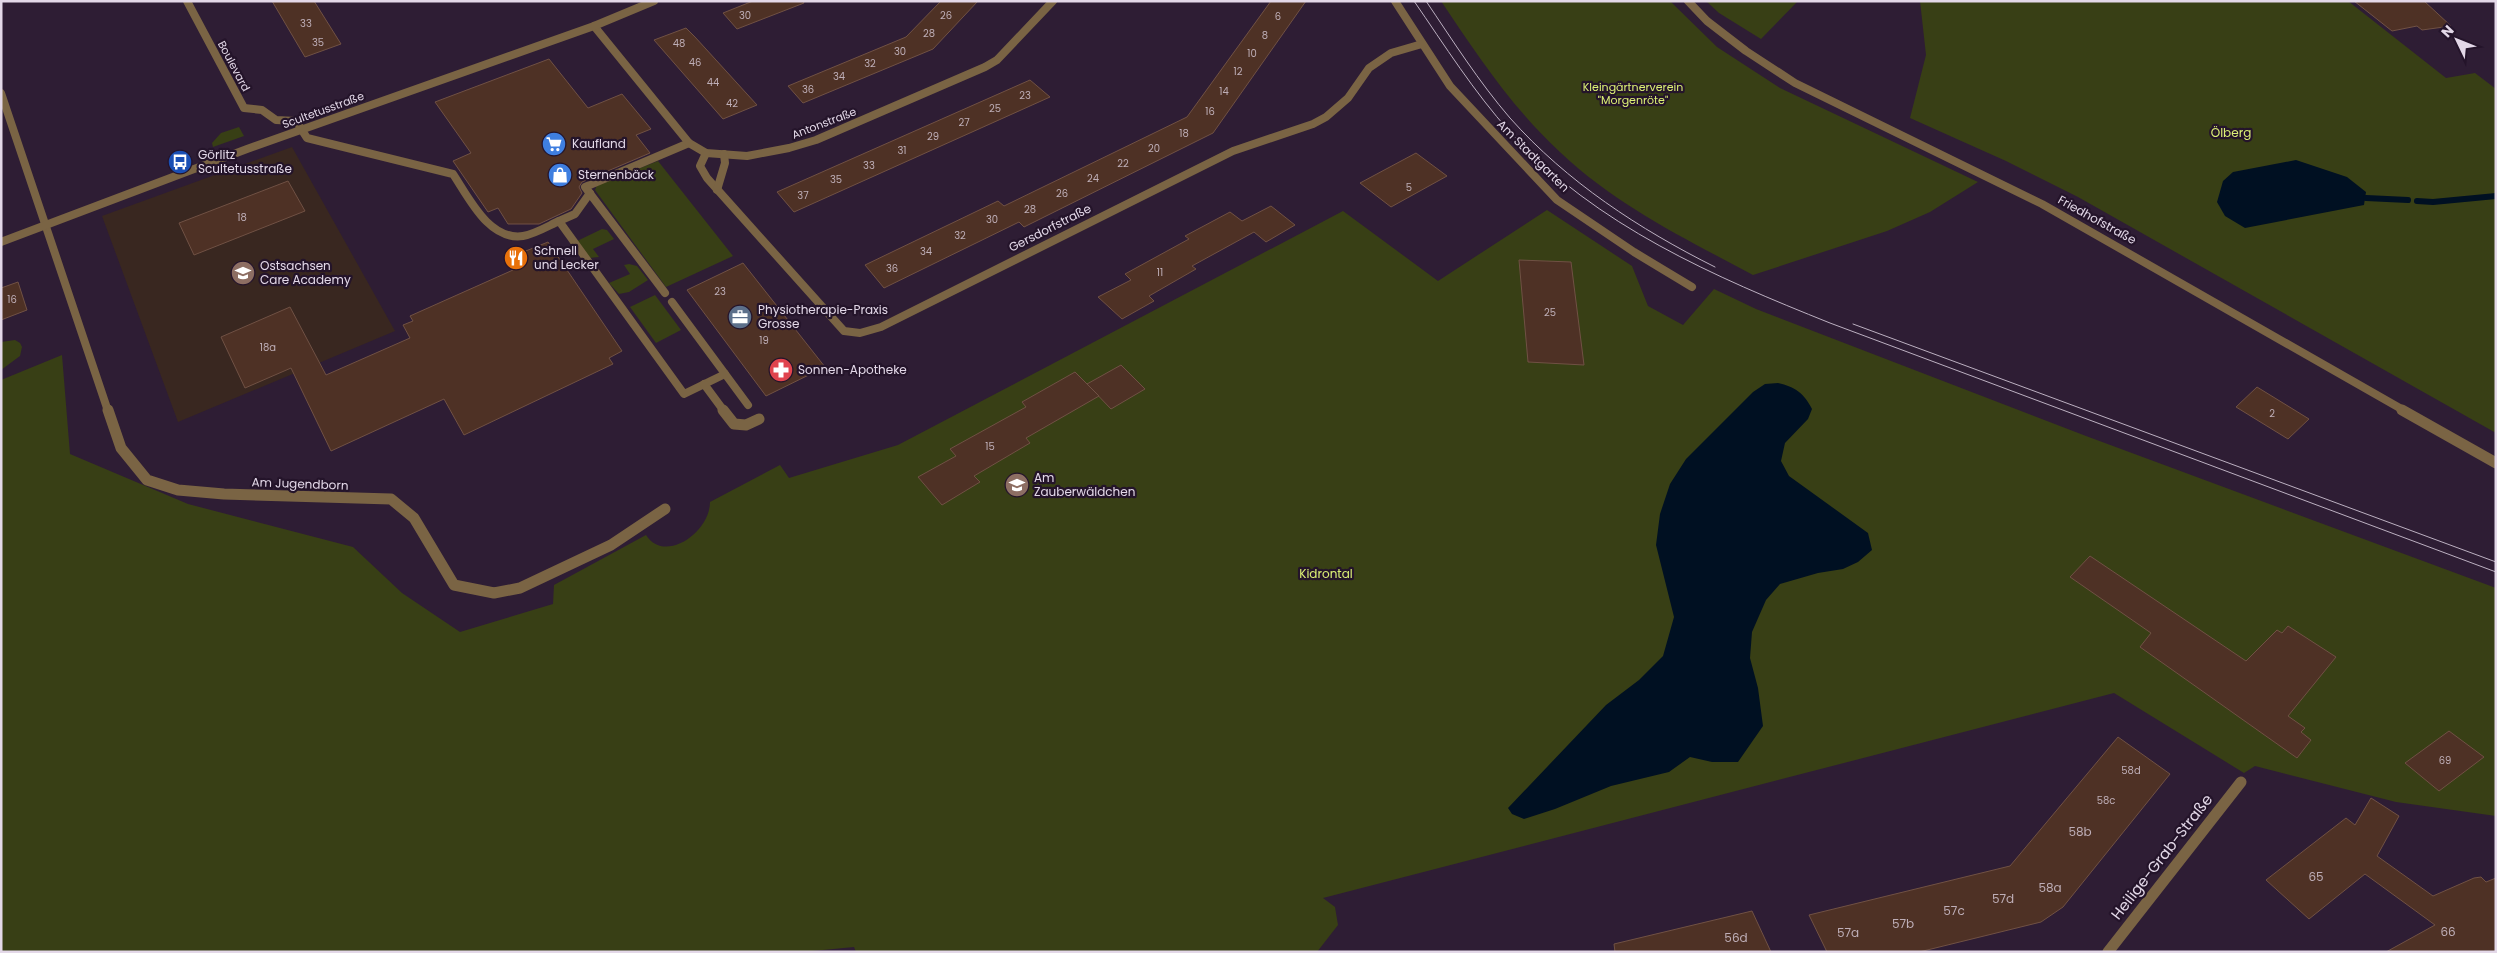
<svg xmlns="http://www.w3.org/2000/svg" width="2497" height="953" viewBox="0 0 2497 953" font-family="Poppins,sans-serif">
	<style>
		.education { fill: #392720 }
		.green { fill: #383f15 }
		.water { fill: #001022 }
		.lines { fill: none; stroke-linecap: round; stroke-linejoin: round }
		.stream { stroke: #001022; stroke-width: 6 }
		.building { fill: #4e3125; stroke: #705144 }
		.pedestrian-far1 { stroke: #7a6444; stroke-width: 8 }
		.pedestrian { stroke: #7a6444; stroke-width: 11 }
		.minor-far1 { stroke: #7a6444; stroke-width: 8 }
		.minor { stroke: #7a6444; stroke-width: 11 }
		.tram { stroke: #bcb0c1; stroke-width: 1 }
		.labels { text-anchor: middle; stroke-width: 4.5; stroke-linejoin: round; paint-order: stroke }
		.number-label { font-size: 10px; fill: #beaeb7 }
		.far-street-label { font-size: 11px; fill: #e3d8e8; stroke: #24142a }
		.far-park-label { font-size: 11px; fill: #dcf075; stroke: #24142a }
		.park-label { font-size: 12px; fill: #dcf075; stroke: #24142a }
		.poi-label { font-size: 12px; fill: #e3d8e8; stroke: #24142a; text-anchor: start }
		.street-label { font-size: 12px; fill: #e3d8e8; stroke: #24142a }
		.near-number-label { font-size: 12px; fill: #beaeb7 }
		.near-street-label { font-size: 15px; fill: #e3d8e8; stroke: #24142a }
	</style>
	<rect width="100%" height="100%" fill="#2e1d34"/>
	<!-- education -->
	<polygon class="education" points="292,147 395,331 178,422 102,216"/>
	<!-- green -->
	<g class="green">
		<path d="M1441 1H1670L1717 47 1780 88 1978 182 1930 212 1887 231 1753 275C1686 239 1617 206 1561 153 1513 109 1477 55 1441 1Z"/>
		<polygon points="1706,1 1798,1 1761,39 1719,13"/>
		<polygon points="1920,1 2348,1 2446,78 2475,73 2496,89 2496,433 2078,197 2006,161 1910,118 1926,55"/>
		<polygon points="239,127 244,136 213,147 212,143 221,133"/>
		<polygon points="658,161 733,256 666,287 595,190 597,185"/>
		<path d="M1547 210 1632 266 1648 306 1683 325 1714 289 1756 309 2086 436 2496 588V816L2396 802 2255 766 2244 773 2114 693 1323 898 1335 907 1338 925 1317 952H856L854 947 802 952H1V380L62 355 70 454 188 504 353 547 402 593 460 632 553 604 554 585 646 535C664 564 710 533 710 502L780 465 789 478 898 445 1343 211 1438 281Z"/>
		<polygon points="602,229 607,230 614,239 593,249 599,257 589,258 575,242"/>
		<polygon points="629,264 637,266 648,280 629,292 619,294 609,283 630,274 624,265"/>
		<polygon points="655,295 681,330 656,343 630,307"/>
		<polygon points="15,340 20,343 22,347 20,356 1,370 1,342"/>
	</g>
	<!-- water -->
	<g class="water">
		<polygon points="2296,160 2347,177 2366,192 2364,205 2245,228 2225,216 2217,202 2223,181 2233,172"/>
		<path d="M1778 383C1795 387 1804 393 1812 409L1808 419 1785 443 1781 461 1789 476 1868 533 1872 550 1858 562 1843 569 1818 573 1780 584 1766 600 1752 632 1750 658 1758 688 1763 726 1738 762H1712L1690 757 1669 772 1611 786 1555 809 1524 819 1512 814 1508 808 1606 705 1639 680 1663 656 1674 617 1656 545 1660 514 1670 484 1686 459 1753 392 1765 384Z"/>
	</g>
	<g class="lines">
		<!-- stream -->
		<g class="stream">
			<polyline points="2366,198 2408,200"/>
			<polyline points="2417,201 2433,202 2496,196"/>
		</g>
	</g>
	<!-- building -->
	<g class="building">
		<polygon points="272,1 314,1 341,44 305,57"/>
		<polygon points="753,1 803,1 804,3 737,29 723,13"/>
		<polygon points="941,1 978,1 933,49 803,103 788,86 906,37"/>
		<polygon points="1271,1 1306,1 1213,133 1024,227 1019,222 884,288 865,265 998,201 1004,206 1187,117"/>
		<polygon points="2354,1 2424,1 2451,26 2422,30 2417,26 2392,31"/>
		<polygon points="686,28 695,37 757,105 723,119 654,40"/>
		<polygon points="549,59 588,108 622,94 651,129 636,135 650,153 582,182 579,187 582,193 571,209 539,224 508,224 498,208 488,212 453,161 471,153 435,102"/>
		<polygon points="1030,80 1050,97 794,212 777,192"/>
		<polygon points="1416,153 1447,176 1391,207 1360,183"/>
		<polygon points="288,181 305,211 194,255 179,223"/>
		<polygon points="1271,206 1295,225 1266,242 1254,232 1192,266 1196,269 1149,296 1154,301 1122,319 1098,297 1131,280 1125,274 1189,239 1185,236 1230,212 1242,221"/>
		<polygon points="548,242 622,351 609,358 613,364 464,435 444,399 331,451 291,368 245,388 221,337 290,307 326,375 410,338 403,325 413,321 410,316 513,270 506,259"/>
		<polygon points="1519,260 1571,262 1584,365 1528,362"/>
		<polygon points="743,263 825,367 766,396 687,290"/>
		<polygon points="18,282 27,310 1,320 1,288"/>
		<polygon points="1121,365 1145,389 1111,409 1087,384"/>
		<polygon points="1075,372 1099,396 1026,438 1030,443 974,476 980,482 942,505 918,477 956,456 950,449 1026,407 1022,402"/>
		<polygon points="2257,387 2309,419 2288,439 2236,407"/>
		<polygon points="2090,556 2246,661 2277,630 2282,633 2288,626 2336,657 2288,716 2305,728 2301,732 2311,740 2297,758 2140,647 2151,633 2070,577"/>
		<polygon points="2449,731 2484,757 2439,791 2405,763"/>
		<polygon points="2118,737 2170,774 2063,907 2041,922 1919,952 1827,952 1809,915 2010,866"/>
		<polygon points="2371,798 2399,816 2377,856 2433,896 2474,878 2481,877 2486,882 2496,878 2496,952 2386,952 2435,925 2365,874 2309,919 2266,880 2346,818 2355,825"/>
		<polygon points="1752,911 1771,952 1615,952 1614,944"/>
	</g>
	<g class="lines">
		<!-- pedestrian-far1 -->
		<g class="pedestrian-far1">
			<path d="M187 1 244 108 262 110 276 120 296 121 307 138 453 174C469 198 489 241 523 236 535 234 548 226 559 221L684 394 725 374"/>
			<polyline points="559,221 575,214 590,193"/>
			<polyline points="665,293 585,187 689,143"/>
			<polyline points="672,302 748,405"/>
			<polyline points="704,384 724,411"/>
		</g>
		<!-- pedestrian -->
		<polyline class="pedestrian" points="723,410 734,424 746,425 759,419"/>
		<!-- minor-far1 -->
		<g class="minor-far1">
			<polyline points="1395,1 1450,86 1557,200 1634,252 1692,287"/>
			<polyline points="1688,1 1707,21 1746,51 1795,83 2042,204 2405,411"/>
			<polyline points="594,26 689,143 706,153 747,156 789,148 816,140 985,67 997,60 1053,1"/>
			<polyline points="1,93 108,411"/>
			<polyline points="706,153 700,166 707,178 844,331 860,333 881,327 1233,151 1313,124 1326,117 1348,98 1369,68 1391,53 1422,44"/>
			<polyline points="717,190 725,163 724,154"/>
			<polyline points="1,242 247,149 594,26 654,1"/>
		</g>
		<!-- minor -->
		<g class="minor">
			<polyline points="108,410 121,448 147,480 178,490 224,494 391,499 414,518 454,585 494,593 520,588 611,545 665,509"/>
			<polyline points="2402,410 2496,463"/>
			<polyline points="2108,952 2241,782"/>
		</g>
		<!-- tram -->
		<g class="tram">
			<path d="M1414 1C1445 46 1474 92 1510 132 1596 226 1715 277 1830 323L2496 572"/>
			<path d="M1426 1C1453 41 1479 82 1510 118 1567 182 1639 229 1715 267"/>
			<polyline points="1853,324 2496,562"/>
		</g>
	</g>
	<!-- icons -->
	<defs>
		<g id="supermarket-disc" transform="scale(1.25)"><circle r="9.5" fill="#3f7fe0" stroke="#24142a"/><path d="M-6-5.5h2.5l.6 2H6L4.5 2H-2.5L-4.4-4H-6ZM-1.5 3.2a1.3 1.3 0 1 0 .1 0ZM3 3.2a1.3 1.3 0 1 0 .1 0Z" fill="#fff"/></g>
		<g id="bus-disc" transform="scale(1.25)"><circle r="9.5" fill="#1a4fb4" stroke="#24142a"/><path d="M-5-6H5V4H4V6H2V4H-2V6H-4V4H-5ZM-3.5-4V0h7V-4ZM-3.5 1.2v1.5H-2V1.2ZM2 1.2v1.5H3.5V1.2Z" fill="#fff"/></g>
		<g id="shop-disc" transform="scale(1.25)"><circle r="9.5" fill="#3f7fe0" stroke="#24142a"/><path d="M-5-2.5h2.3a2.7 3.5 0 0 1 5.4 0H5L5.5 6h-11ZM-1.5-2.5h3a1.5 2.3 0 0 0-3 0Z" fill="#fff"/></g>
		<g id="restaurant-disc" transform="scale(1.25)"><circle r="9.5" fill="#e8710a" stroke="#24142a"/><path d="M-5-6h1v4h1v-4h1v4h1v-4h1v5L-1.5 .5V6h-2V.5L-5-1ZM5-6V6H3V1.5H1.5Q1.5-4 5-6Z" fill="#fff"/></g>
		<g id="school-disc" transform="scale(1.25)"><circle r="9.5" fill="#8d6e63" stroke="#24142a"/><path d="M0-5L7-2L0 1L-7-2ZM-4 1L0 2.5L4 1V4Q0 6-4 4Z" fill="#fff"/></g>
		<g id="office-disc" transform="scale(1.25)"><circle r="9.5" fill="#5c6f8a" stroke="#24142a"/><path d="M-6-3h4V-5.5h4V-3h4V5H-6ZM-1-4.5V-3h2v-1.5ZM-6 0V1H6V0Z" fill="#fff"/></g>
		<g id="pharmacy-disc" transform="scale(1.25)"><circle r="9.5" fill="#e0444e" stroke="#24142a"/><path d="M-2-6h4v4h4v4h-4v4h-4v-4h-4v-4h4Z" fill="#fff"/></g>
	</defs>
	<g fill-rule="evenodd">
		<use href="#supermarket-disc" x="554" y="144"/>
		<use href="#bus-disc" x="180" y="162"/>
		<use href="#shop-disc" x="560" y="175"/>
		<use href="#restaurant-disc" x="516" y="258"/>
		<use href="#school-disc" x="243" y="273"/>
		<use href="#office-disc" x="740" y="317"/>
		<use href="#pharmacy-disc" x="781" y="370"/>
		<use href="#school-disc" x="1017" y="485"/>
	</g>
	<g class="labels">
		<!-- number labels -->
		<g class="number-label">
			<text x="745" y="19">30</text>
			<text x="946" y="19">26</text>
			<text x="1278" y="20">6</text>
			<text x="306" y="27">33</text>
			<text x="929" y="37">28</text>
			<text x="1265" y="39">8</text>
			<text x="318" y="46">35</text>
			<text x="679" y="47">48</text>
			<text x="900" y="55">30</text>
			<text x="1252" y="57">10</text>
			<text x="695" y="66">46</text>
			<text x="870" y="67">32</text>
			<text x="1238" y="75">12</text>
			<text x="839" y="80">34</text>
			<text x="713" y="86">44</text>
			<text x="808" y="93">36</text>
			<text x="1224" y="95">14</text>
			<text x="1025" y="99">23</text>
			<text x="732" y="107">42</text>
			<text x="995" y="112">25</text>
			<text x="1210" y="115">16</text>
			<text x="964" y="126">27</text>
			<text x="1184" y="137">18</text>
			<text x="933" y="140">29</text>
			<text x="1154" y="152">20</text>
			<text x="902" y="154">31</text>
			<text x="1123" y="167">22</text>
			<text x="869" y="169">33</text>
			<text x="1093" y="182">24</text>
			<text x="836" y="183">35</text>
			<text x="1409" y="191">5</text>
			<text x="1062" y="197">26</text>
			<text x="803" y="199">37</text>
			<text x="1030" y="213">28</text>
			<text x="242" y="221">18</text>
			<text x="992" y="223">30</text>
			<text x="960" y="239">32</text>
			<text x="926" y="255">34</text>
			<text x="892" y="272">36</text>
			<text x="1160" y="276">11</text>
			<text x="720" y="295">23</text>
			<text x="12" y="303">16</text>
			<text x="1550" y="316">25</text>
			<text x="764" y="344">19</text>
			<text x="268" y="351">18a</text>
			<text x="2272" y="417">2</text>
			<text x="990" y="450">15</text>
			<text x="2445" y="764">69</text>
			<text x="2131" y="774">58d</text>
			<text x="2106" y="804">58c</text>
		</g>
		<!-- far-street labels -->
		<g class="far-street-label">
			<text transform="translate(234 66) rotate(62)" y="4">Boulevard</text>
			<text transform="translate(323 110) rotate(-20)" y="4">Scultetusstraße</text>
			<text transform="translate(824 123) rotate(-21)" y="4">Antonstraße</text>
		</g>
		<!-- far-park labels -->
		<g class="far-park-label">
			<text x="1633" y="91">Kleingärtnerverein<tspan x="1633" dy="13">"Morgenröte"</tspan></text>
		</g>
		<!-- park labels -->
		<g class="park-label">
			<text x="2231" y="137">Ölberg</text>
			<text x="1326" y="578">Kidrontal</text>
		</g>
		<!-- poi labels -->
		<g class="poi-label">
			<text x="572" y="148">Kaufland</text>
			<text x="198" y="159">Görlitz<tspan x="198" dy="14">Scultetusstraße</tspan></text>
			<text x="578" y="179">Sternenbäck</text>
			<text x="534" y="255">Schnell<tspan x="534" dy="14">und Lecker</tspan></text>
			<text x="260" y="270">Ostsachsen<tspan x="260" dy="14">Care Academy</tspan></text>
			<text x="758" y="314">Physiotherapie-Praxis<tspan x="758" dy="14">Grosse</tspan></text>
			<text x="798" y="374">Sonnen-Apotheke</text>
			<text x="1034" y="482">Am<tspan x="1034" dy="14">Zauberwäldchen</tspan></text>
		</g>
		<!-- street labels -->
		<g class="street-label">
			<text transform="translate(1533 156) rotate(45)" y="4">Am Stadtgarten</text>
			<text transform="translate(2097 220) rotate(29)" y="4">Friedhofstraße</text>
			<text transform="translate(1050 228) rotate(-27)" y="4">Gersdorfstraße</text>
			<text transform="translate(300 484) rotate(2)" y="4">Am Jugendborn</text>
		</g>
		<!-- near-number labels -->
		<g class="near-number-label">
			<text x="2080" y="836">58b</text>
			<text x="2316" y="881">65</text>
			<text x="2050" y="892">58a</text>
			<text x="2003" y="903">57d</text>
			<text x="1954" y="915">57c</text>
			<text x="1903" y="928">57b</text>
			<text x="2448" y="936">66</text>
			<text x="1848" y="937">57a</text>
			<text x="1736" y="942">56d</text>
		</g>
		<!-- near-street labels -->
		<g class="near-street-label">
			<text transform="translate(2162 857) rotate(-52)" y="5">Heilige-Grab-Straße</text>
		</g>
	</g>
	<!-- border -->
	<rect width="2497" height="953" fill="none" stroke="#e3d8e8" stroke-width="5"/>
	<!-- north arrow -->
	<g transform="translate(2457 40) rotate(313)" stroke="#24142a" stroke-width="4" paint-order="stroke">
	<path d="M0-4L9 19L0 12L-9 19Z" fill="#e3d8e8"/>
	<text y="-8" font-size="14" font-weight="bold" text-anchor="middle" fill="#e3d8e8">N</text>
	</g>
</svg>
